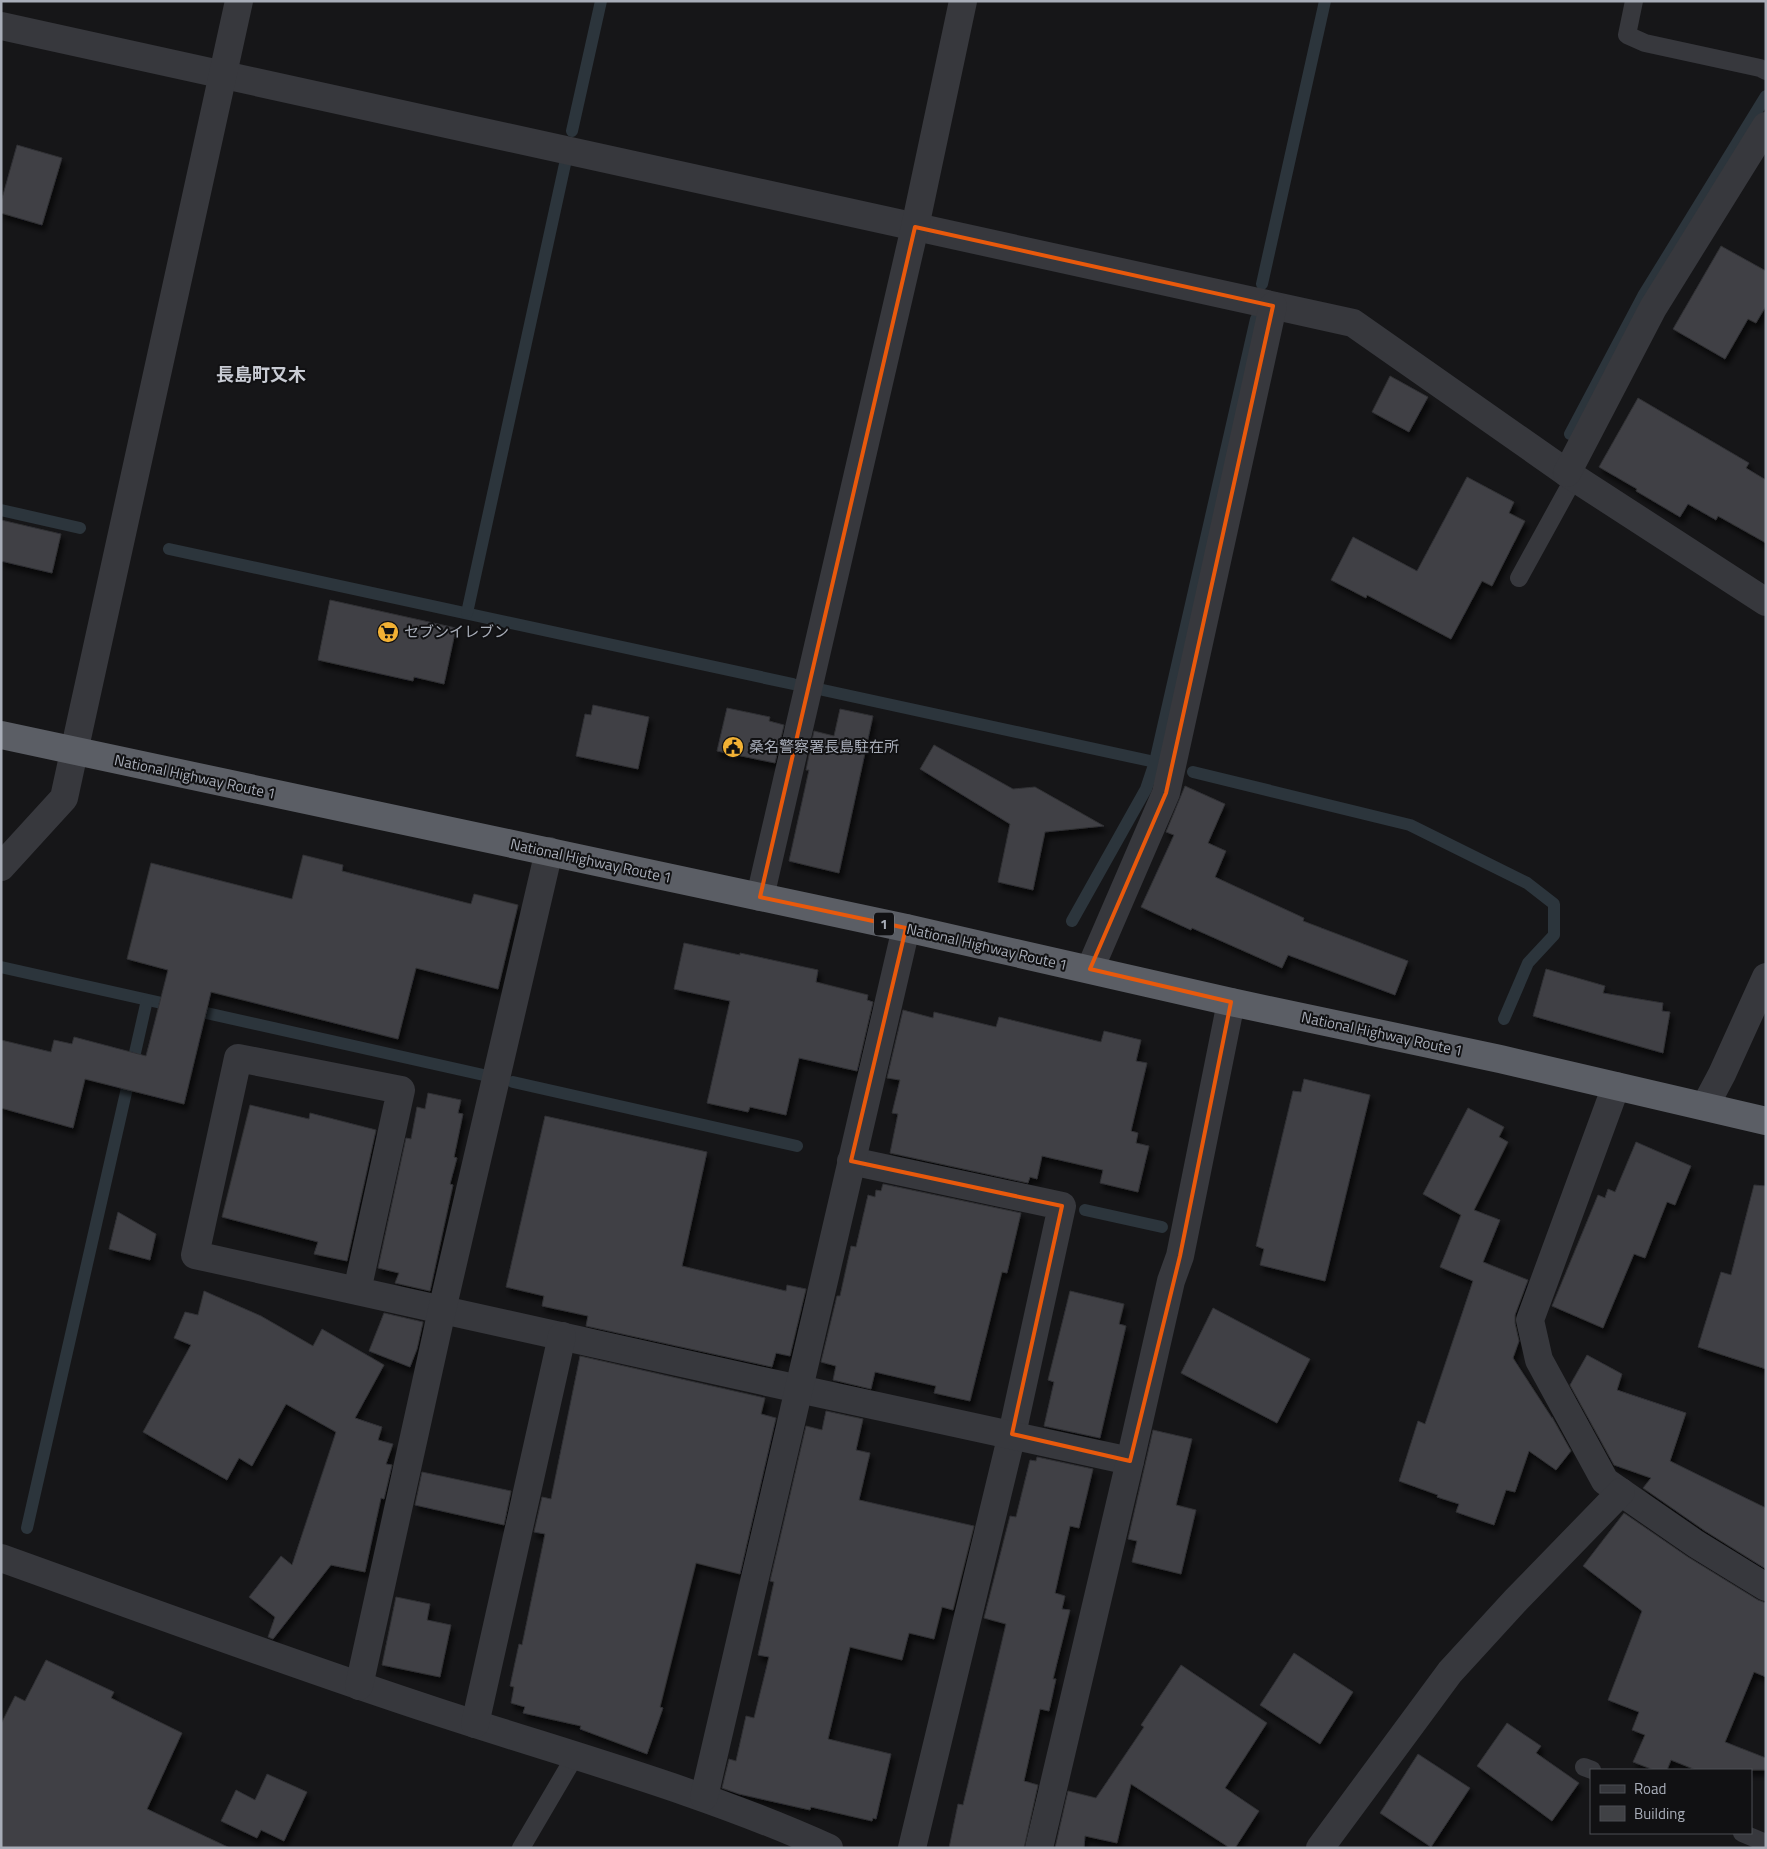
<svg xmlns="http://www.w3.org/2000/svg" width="1767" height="1849" viewBox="0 0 1767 1849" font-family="'Titillium Web','Noto Sans JP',sans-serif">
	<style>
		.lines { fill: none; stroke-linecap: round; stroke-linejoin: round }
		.stream { stroke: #2c353c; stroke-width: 12 }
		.building { fill: #404145; stroke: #303034; filter: url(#shadow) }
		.service { stroke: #37383d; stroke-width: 18 }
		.minor { stroke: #37383d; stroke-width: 28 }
		.tertiary { stroke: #37383d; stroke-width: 28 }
		.trunk { stroke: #5b5e65; stroke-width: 28 }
		.marked { fill: none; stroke: #e8590c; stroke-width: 4; stroke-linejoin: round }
		.labels { text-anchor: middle; stroke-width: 4; stroke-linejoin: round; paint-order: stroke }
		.shield { fill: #111113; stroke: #7b7e86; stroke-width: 1 }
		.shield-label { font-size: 14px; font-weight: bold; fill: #a8adb8 }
		.poi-label { font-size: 15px; fill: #a8adb8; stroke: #111113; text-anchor: start }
		.street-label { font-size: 15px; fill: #a8adb8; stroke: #111113 }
		.quarter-label { font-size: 18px; font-weight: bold; fill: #c9ccd4; stroke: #111113 }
	</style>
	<defs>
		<filter id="shadow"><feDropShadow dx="3" dy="5.5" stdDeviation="2.5" flood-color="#0009"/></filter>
	</defs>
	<rect width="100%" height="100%" fill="#161618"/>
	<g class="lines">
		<!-- stream -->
		<g class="stream">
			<polyline points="572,131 601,1"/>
			<polyline points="1262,284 1325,1"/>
			<polyline points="1570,434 1643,296 1766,96"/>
			<polyline points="1,510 80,528"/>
			<polyline points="169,549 793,684"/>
			<polyline points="467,613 565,164"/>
			<polyline points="823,690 1155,762"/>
			<polyline points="1193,772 1410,825 1527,883 1554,904 1554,935 1528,963 1504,1019"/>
			<polyline points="1072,921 1146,789 1155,762 1256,319"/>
			<polyline points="1,967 488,1076"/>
			<polyline points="513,1082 797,1146"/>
			<polyline points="1085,1210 1162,1227"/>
			<polyline points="27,1528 147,1000"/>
		</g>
	</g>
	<!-- building -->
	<g class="building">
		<polygon points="17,145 62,158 42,225 1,213 1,202"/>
		<polygon points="1721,246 1766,271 1766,306 1756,323 1748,319 1725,359 1673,329"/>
		<polygon points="1390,376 1428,397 1409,432 1372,412"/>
		<polygon points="1638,398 1749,463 1746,468 1766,480 1766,543 1718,516 1716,520 1688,504 1680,517 1636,491 1637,489 1599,467"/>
		<polygon points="1467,477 1514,502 1509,513 1525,521 1492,586 1482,581 1451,639 1367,595 1366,598 1331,580 1353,537 1417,571"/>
		<polygon points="1,520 61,534 52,573 1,561"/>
		<polygon points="330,600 456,628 444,684 414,677 413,681 318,660"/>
		<polygon points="593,705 649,717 638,769 576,756 585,714 591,715"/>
		<polygon points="727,708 770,717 769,721 784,725 775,763 717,751"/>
		<polygon points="840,709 873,716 839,873 789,861 809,770 806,770 814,731 834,736"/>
		<polygon points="934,745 1013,789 1035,787 1104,826 1045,832 1033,890 998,882 1010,824 920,769"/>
		<polygon points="1185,786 1225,804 1208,843 1226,851 1215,877 1304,918 1303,921 1408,961 1395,995 1288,955 1282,968 1192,928 1191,930 1141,907 1174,835 1166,832"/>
		<polygon points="303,855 343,865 342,871 471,904 474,894 518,905 498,989 416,968 398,1039 211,992 184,1104 85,1079 73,1128 1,1108 1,1040 51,1052 54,1040 72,1044 74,1037 146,1056 168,970 127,959 151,863 292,899"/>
		<polygon points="684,943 740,955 740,953 818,970 816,982 868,995 867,1000 873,1002 857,1071 799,1058 786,1115 750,1107 748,1112 707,1103 730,1001 674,989"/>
		<polygon points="1546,969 1605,986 1603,993 1663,1003 1662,1011 1670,1012 1663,1053 1533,1016"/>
		<polygon points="903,1010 933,1018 934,1012 996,1027 999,1017 1101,1042 1104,1031 1141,1040 1136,1061 1147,1063 1131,1131 1138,1133 1136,1143 1149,1146 1138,1192 1100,1183 1103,1170 1042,1156 1037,1179 1030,1177 1028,1183 890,1153 898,1114 892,1113 900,1080 887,1078"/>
		<polygon points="1304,1079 1370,1095 1325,1281 1260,1265 1264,1249 1256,1246 1293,1091 1301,1092"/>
		<polygon points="428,1093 461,1100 458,1113 463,1114 454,1157 457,1158 450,1184 453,1185 430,1291 395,1283 399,1273 378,1268 406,1138 411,1139 417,1107 425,1109"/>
		<polygon points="250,1105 309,1119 310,1113 376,1130 347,1261 314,1254 318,1242 222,1217"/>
		<polygon points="1468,1108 1504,1127 1499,1137 1508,1142 1474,1210 1500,1220 1483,1262 1528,1280 1515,1315 1515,1323 1519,1341 1513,1358 1552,1418 1552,1417 1571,1451 1556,1470 1529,1451 1515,1492 1506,1490 1494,1525 1456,1512 1459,1504 1437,1497 1438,1495 1399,1481 1418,1421 1425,1424 1473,1281 1440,1267 1461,1215 1423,1194"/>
		<polygon points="545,1116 707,1152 682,1266 786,1291 787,1285 806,1289 790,1356 776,1353 772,1367 586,1326 588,1316 542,1306 544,1296 506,1287"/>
		<polygon points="1636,1142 1691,1166 1675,1205 1667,1202 1645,1258 1634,1254 1603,1328 1552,1306 1598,1195 1605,1198 1608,1189 1615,1192"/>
		<polygon points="883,1184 1021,1213 1007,1273 1002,1272 970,1401 934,1393 936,1386 875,1372 871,1389 833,1380 836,1366 821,1362 837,1296 840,1296 851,1246 856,1247 868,1195 875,1197 876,1190 881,1191"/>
		<polygon points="1754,1185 1766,1186 1766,1369 1698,1347 1721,1272 1731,1275"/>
		<polygon points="118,1212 156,1234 150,1260 109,1249"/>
		<polygon points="204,1291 261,1316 313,1346 322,1329 384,1365 355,1418 382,1427 378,1440 393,1444 386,1464 392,1465 384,1499 381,1498 365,1572 331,1565 273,1639 268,1637 275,1617 249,1597 281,1556 292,1565 336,1432 286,1404 252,1466 239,1458 227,1480 143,1432 191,1345 174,1338 185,1312 198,1315"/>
		<polygon points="1070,1291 1124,1304 1119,1324 1126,1326 1100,1438 1044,1426 1054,1382 1048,1380"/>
		<polygon points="1213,1308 1310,1359 1277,1423 1181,1373"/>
		<polygon points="384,1313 423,1322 417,1349 410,1367 369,1351"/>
		<polygon points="1587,1355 1622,1374 1617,1390 1686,1413 1670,1461 1766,1508 1766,1569 1705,1531 1643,1488 1651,1478 1614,1465 1570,1385"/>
		<polygon points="580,1356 765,1398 761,1414 776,1418 740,1574 696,1563 660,1707 663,1708 647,1754 580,1729 581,1726 523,1713 525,1707 511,1703 514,1687 510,1686 519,1644 522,1645 545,1534 534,1532 542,1497 551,1499"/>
		<polygon points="826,1411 863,1419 856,1450 870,1453 859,1500 974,1526 953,1610 942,1607 934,1639 909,1633 902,1660 850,1647 828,1739 891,1754 876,1819 873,1818 872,1821 811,1807 810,1810 739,1794 722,1788 729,1759 736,1761 746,1716 754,1718 769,1657 758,1655 774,1582 770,1581 806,1426 822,1430"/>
		<polygon points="1153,1430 1192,1439 1176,1505 1196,1510 1181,1574 1132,1562 1137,1541 1128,1539"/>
		<polygon points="1037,1457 1093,1469 1079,1528 1070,1526 1055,1593 1065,1596 1062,1609 1070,1610 1053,1679 1056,1679 1049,1711 1040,1709 1024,1781 1038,1785 1024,1848 949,1848 958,1804 963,1805 1006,1624 984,1618 1010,1516 1016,1517 1030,1460 1036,1461"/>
		<polygon points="422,1472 511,1491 504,1525 415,1505"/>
		<polygon points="1624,1513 1688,1557 1758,1600 1766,1603 1766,1677 1754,1672 1725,1742 1766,1758 1766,1770 1696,1770 1671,1760 1667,1770 1654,1770 1633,1762 1645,1735 1632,1730 1639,1712 1608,1700 1642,1611 1583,1566"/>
		<polygon points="396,1597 430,1604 427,1620 451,1625 440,1677 382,1665"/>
		<polygon points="1294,1653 1353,1692 1320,1744 1260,1705"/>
		<polygon points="46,1660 114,1692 111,1698 182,1733 147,1809 230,1848 1,1848 1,1724 15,1696 25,1701"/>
		<polygon points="1181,1665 1267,1723 1225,1788 1259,1811 1235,1848 1230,1848 1131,1784 1117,1843 1085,1836 1084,1848 1055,1848 1068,1791 1096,1798 1144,1727 1141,1725"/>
		<polygon points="1507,1723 1541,1746 1536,1753 1579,1783 1552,1821 1477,1766"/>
		<polygon points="1418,1754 1470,1788 1431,1847 1380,1813"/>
		<polygon points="267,1774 307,1792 284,1841 261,1830 257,1838 221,1821 236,1790 255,1800"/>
	</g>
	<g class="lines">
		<!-- service -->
		<g class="service">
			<polyline points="1634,1 1627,35 1645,43 1760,68 1766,71"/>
			<polyline points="1519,578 1574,478"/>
			<polyline points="1584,1767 1592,1770"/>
			<polyline points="1742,1833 1766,1843"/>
			<polyline points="521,1848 575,1756"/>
		</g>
		<!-- minor -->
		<g class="minor">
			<polyline points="1,26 1353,323 1567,473 1766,602"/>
			<polyline points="1567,473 1653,308 1766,126"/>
			<polyline points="1,867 64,798 74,752"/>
			<polyline points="760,897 915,227 963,1"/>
			<polyline points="1090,969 1166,793 1273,306"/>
			<polyline points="1616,1086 1530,1320 1539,1360 1605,1481 1696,1544 1766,1587"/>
			<polyline points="1705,1106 1722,1074 1766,977"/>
			<polyline points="851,1161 1062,1206 1012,1434 912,1848"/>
			<polyline points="357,1291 401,1090 238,1058 195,1255 799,1389 1130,1461"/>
			<path d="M1 1558C146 1610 291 1664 438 1712 569 1755 703 1791 829 1848"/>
			<polyline points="359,1686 442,1310 549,851"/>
			<polyline points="475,1724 562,1336"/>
			<polyline points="704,1797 906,928"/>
			<polyline points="1039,1848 1130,1461 1171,1281 1180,1256 1231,1002"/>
			<polyline points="1320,1848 1450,1672 1516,1600 1621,1492"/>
		</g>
		<!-- tertiary -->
		<polyline class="tertiary" points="74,752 239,1"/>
		<!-- trunk -->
		<polyline class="trunk" points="1,735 906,928 1231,1002 1500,1059 1766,1121"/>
	</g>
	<!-- marked area -->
	<path class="marked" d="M915 227 1273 306 1166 793 1090 969 1231 1002 1180 1256 1130 1461 1012 1434 1062 1206 851 1161 906 928 760 897Z"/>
	<!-- icons -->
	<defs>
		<g id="supermarket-disc" transform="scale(1.125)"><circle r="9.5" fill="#f2b134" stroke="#111113"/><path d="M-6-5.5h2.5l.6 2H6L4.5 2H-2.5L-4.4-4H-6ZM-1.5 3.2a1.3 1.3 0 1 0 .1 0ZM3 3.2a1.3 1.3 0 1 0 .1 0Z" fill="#111"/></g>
		<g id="civic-disc" transform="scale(1.125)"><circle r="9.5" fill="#f2b134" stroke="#111113"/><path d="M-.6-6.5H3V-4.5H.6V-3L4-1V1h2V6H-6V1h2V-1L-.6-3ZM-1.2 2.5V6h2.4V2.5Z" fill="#111"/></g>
	</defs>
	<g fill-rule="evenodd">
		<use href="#supermarket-disc" x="388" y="632"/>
		<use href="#civic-disc" x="733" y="747"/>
	</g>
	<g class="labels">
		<!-- shield labels -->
		<rect class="shield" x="874" y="912.5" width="20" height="23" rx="4"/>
		<g class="shield-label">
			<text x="884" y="929">1</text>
		</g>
		<!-- poi labels -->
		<g class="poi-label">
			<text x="404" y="637">セブンイレブン</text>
			<text x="749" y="752">桑名警察署長島駐在所</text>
		</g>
		<!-- street labels -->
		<g class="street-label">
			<text transform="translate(195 777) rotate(12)" y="5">National Highway Route 1</text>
			<text transform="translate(591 861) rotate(12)" y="5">National Highway Route 1</text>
			<text transform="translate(987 947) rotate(13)" y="5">National Highway Route 1</text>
			<text transform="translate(1382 1034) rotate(12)" y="5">National Highway Route 1</text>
		</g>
		<!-- quarter labels -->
		<g class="quarter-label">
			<text x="261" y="381">長島町又木</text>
		</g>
	</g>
	<!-- border -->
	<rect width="1767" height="1849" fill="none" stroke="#a8adb8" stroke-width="5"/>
	<!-- legend -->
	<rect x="1590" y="1769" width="162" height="65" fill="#111113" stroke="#4d4f55"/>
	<rect x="1600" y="1785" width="25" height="8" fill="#37383d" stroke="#4d4f55"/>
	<text x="1634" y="1794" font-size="15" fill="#a8adb8">Road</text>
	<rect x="1600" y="1806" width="25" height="15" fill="#404145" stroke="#4d4f55"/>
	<text x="1634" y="1819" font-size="15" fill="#a8adb8">Building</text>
</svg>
